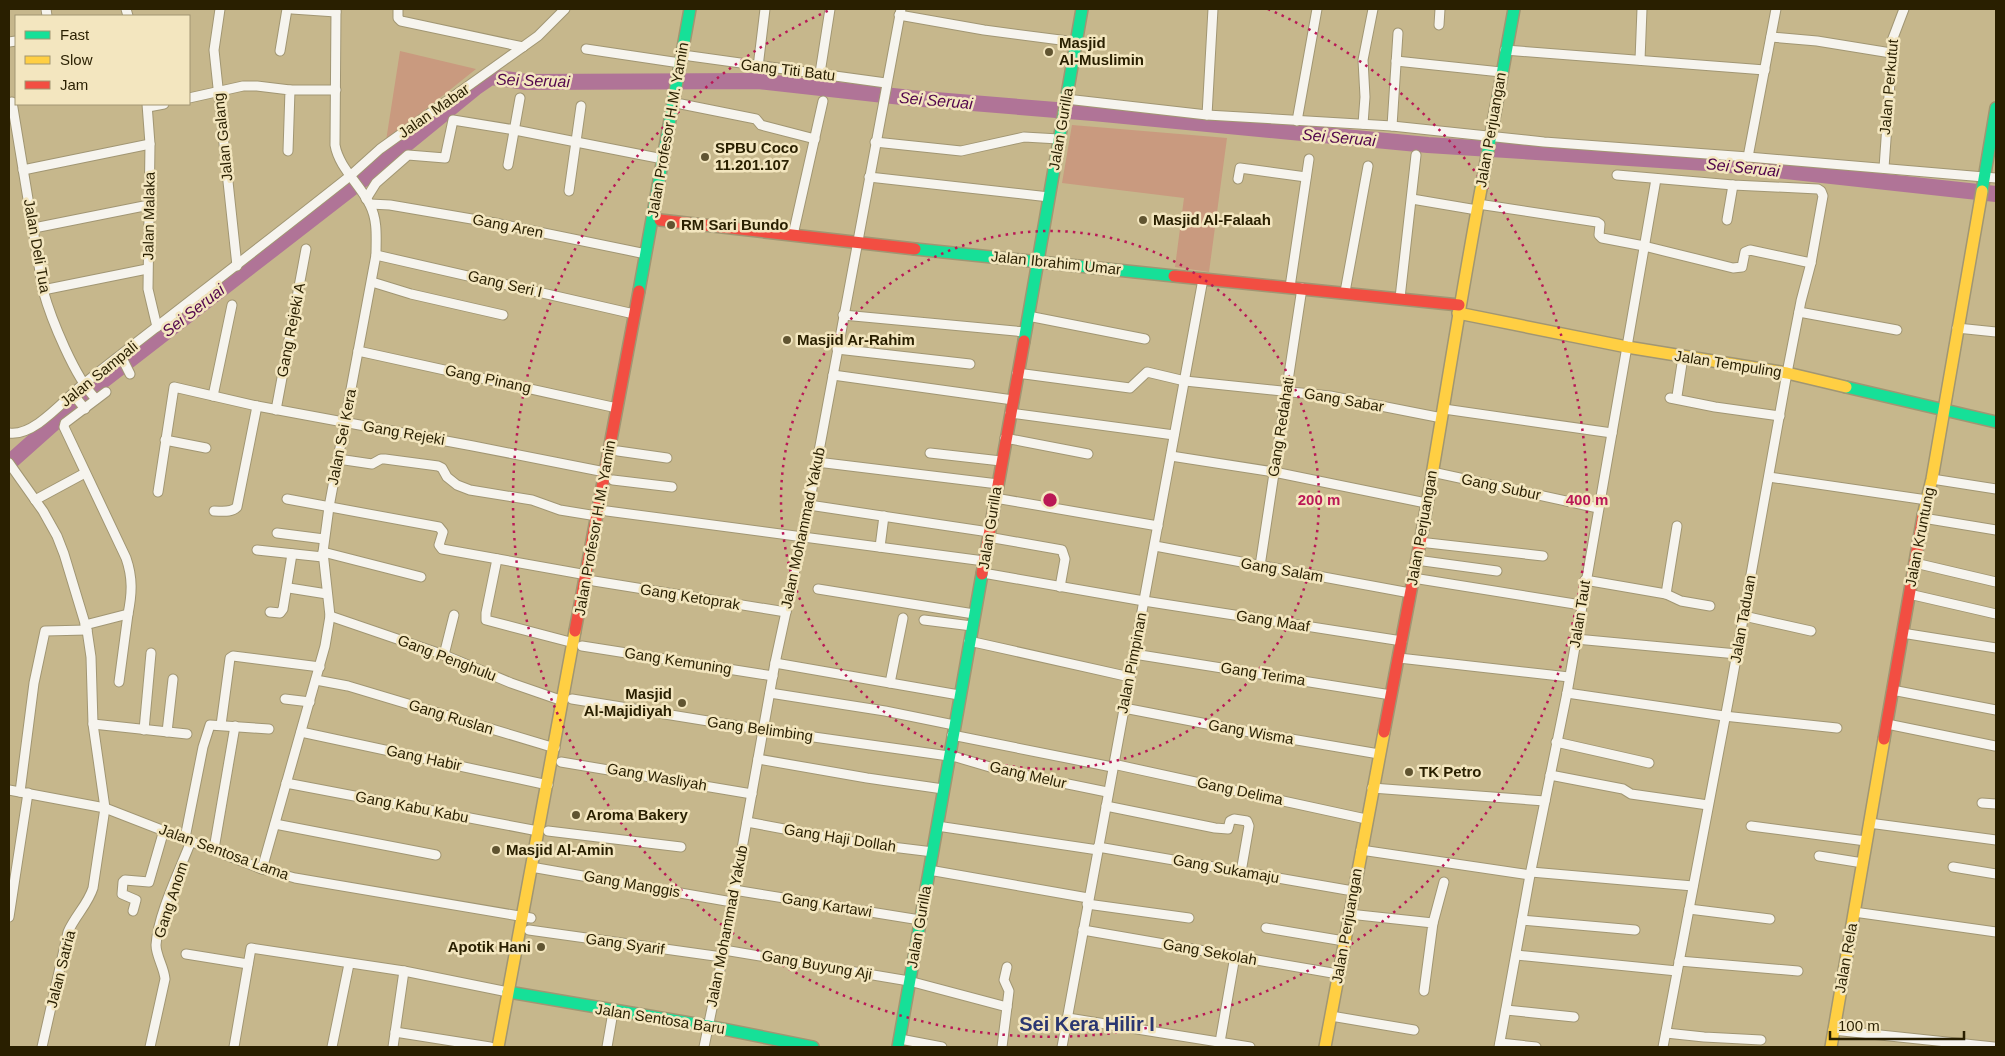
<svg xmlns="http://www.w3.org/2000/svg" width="2005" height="1056" viewBox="0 0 2005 1056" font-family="Arial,sans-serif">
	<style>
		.green { fill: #c99a7f }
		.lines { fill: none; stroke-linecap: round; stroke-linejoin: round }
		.river { stroke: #b07497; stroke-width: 16 }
		.street-casing { stroke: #a19673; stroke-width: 11 }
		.fast-casing { stroke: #a19673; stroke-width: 14 }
		.slow-casing { stroke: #a19673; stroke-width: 14 }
		.jam-casing { stroke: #a19673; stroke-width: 14 }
		.street { stroke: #f6f4ee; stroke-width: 9 }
		.fast { stroke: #16e098; stroke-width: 11 }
		.slow { stroke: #ffcf43; stroke-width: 11 }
		.jam { stroke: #f24e42; stroke-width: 11 }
		.ring { fill: none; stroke: #ba1856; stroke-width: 2.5; stroke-dasharray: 2.5 5 }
		.poi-dot { fill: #605431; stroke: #f3e6bf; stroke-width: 2 }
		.labels { text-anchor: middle; stroke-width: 5; stroke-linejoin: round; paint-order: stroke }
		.poi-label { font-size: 15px; font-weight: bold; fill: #291f00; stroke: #f3e6bf; text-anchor: start }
		.street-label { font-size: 15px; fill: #291f00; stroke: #f3e6bf }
		.water-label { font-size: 16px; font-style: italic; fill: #52054c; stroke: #f3e6bf }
		.district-label { font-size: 20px; font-weight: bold; fill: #2b3771; stroke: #f3e6bf }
		.centre { fill: #ba1856; stroke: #f3e6bf; stroke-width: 2.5 }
		.ring-label { font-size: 15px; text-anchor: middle; font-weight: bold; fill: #ba1856; stroke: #f3e6bf; stroke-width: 5; stroke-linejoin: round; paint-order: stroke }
	</style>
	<rect width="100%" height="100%" fill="#c6b78c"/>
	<!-- green -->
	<g class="green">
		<polygon points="400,51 476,69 386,141"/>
		<polygon points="1072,125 1227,138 1209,272 1175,267 1184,198 1062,183"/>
	</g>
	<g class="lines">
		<!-- river -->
		<polyline class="river" points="9,463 91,390 366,177 475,88 491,77 526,82 758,81 911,98 1093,113 1428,145 1722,164 1996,194"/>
		<!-- street casing -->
		<g class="street-casing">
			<g id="street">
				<polyline points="46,9 47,16"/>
				<polyline points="126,9 128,16"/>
				<polyline points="220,9 214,50 237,266"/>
				<polyline points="292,9 336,12"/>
				<polyline points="398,9 398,18 401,21 523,47"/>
				<polyline points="899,15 984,30 1076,42"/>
				<polyline points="1439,25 1440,9"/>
				<polyline points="1771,37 1817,41 1891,53"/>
				<polyline points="9,42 16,41"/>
				<polyline points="586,49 680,63"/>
				<polyline points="1505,50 1765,70"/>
				<polyline points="280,51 287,9"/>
				<polyline points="690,56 886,83"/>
				<polyline points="1640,60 1642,9"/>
				<polyline points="1396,61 1501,72"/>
				<polyline points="758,67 765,9"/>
				<polyline points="820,73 830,9"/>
				<polyline points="290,90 336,90"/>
				<polyline points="189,98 243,86 257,86 290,90 288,151"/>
				<polyline points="1066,99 1207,115 1392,126 1544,142 1748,157 1996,178"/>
				<path d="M12 102 43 290C51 319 75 378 96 399"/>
				<polyline points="147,104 150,144 148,289 157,327"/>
				<polyline points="681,104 756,119 761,125 815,139"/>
				<polyline points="148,107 164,104"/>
				<polyline points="1207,115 1213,9"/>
				<polyline points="1297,121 1317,9"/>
				<polyline points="1363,124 1365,97 1363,60 1373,9"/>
				<polyline points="1392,126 1398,33"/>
				<polyline points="875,142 961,151 1024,137 1059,139"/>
				<polyline points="1748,157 1776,9"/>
				<polyline points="508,165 520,98"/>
				<polyline points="1884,168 1893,38 1904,9"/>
				<polyline points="23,170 150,144"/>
				<polyline points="1617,175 1733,185 1818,189 1821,191 1823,196 1811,263 1801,301 1787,373 1730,692 1663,1047"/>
				<polyline points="869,177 1049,197"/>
				<polyline points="1238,179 1240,168 1306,177"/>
				<polyline points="569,191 581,106"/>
				<polyline points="366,199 376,183 408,155 445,158 453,120 515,130 663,159"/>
				<polyline points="1412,199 1477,210"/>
				<polyline points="370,204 390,205 495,223 646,254"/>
				<polyline points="1478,204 1597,222 1600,224 1599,235 1602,238 1644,246 1733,268 1742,267 1745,252 1750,250 1811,263"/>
				<polyline points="1727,220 1733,185"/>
				<polyline points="34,228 149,205"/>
				<polyline points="793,235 823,101"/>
				<polyline points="376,255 634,314"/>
				<polyline points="372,282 411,294 503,315"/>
				<polyline points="1290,287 1309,159"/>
				<polyline points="43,290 147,269"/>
				<polyline points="1345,292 1368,166"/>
				<polyline points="1400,298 1416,155"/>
				<polyline points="1799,312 1897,330"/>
				<polyline points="843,315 1025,332"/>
				<polyline points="1028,316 1145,339"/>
				<polyline points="1957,328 1996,332"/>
				<polyline points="837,349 970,364"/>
				<polyline points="358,351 617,408"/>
				<polyline points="121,356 130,374"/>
				<polyline points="1017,373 1130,388 1147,372 1185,381 1330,396 1442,418"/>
				<polyline points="833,375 1013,400"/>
				<polyline points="73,394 85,409"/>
				<polyline points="213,396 232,305"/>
				<polyline points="1677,396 1683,357"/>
				<polyline points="1670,398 1715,407 1780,416"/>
				<polyline points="1444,409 1612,433"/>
				<polyline points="276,410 306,249"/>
				<polyline points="1010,413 1174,435"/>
				<path d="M9 433C35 437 66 397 86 382 174 313 263 245 350 176L380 149 538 36 565 9"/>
				<polyline points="1005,438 1088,454"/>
				<polyline points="165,440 206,448"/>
				<polyline points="618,451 667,458"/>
				<polyline points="930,453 1001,461"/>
				<polyline points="1171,456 1274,472 1426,503"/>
				<polyline points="338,459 372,464 381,459 385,459 438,466 442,468 447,477 457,485 470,490 532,500 560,510 597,516"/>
				<polyline points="817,462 998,484"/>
				<path d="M9 463 43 511 57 536 64 554 87 630 91 657 93 724 105 808 93 888C88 904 75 916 68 932L42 1047"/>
				<polyline points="1432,472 1598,508"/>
				<polyline points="1769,477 1927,500"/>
				<polyline points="1932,479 1996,489"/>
				<polyline points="613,480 672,487"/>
				<polyline points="158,492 174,387 257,406 473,446 605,472"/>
				<polyline points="995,498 1158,526"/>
				<polyline points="287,499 439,527 443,532 439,545 442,549 587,575"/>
				<polyline points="35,500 85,473"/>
				<polyline points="809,505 989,532"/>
				<path d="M214 511C222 511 231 513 237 507L257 406"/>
				<polyline points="607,511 984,561"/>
				<polyline points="1923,518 1996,530"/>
				<polyline points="277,533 324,539"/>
				<polyline points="988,537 1062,550 1065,559 1060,587"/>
				<polyline points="1419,542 1543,556"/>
				<polyline points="1155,546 1410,593"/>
				<polyline points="880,547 884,516"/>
				<polyline points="257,550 323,557"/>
				<polyline points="323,552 421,577"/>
				<polyline points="497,559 486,613 486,620 574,643"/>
				<polyline points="1416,560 1497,571"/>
				<polyline points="1915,563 1996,582"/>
				<polyline points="1260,566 1302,288"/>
				<polyline points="983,573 1144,601 1402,641"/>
				<polyline points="1413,578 1581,605"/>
				<polyline points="1585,580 1666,594 1681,601 1710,606"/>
				<polyline points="594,581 786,612"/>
				<polyline points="289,588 327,594"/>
				<polyline points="818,589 974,614"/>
				<polyline points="1666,594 1677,526"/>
				<polyline points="1909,594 1996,614"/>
				<polyline points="270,612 280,613 283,609 292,554"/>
				<polyline points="330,616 444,655 511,683 563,701"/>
				<polyline points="1744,616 1811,631"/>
				<polyline points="924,620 972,626"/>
				<path d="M85 625 128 614C132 594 133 578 126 558L64 427 65 423 106 392"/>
				<polyline points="1902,633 1996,648"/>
				<polyline points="1576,639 1737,654"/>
				<polyline points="969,641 1130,677"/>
				<polyline points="582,646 773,676"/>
				<polyline points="1134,654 1391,695"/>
				<polyline points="444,655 454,615"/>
				<polyline points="1399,658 1569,677"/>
				<polyline points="775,663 959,695"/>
				<polyline points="316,680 348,686 555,748"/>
				<polyline points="119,682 128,614"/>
				<polyline points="890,683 903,618"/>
				<polyline points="1892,690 1996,710"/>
				<polyline points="770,693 885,711 954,725"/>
				<polyline points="1567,693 1724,716 1837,728"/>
				<polyline points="285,699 310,702"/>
				<polyline points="572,699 764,730 956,757 1000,770 1107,792"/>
				<polyline points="1124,708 1233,729 1379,754"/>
				<polyline points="93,724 187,734"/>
				<polyline points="1887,724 1995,746"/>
				<polyline points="221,725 230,658 233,656 320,667"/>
				<polyline points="144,730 151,653"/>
				<polyline points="167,732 173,679"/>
				<polyline points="301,732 548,785"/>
				<polyline points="952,735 1112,767"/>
				<polyline points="1556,742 1649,763"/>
				<polyline points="758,759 867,778 943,789"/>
				<polyline points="561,762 752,794"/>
				<polyline points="1113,764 1366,819"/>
				<polyline points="1550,775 1623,789 1631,794 1708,805"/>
				<polyline points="286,783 538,831"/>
				<polyline points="1372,788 1545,801"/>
				<polyline points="9,790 105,808 262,869 295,878 531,918"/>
				<polyline points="20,792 34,683 45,631 87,630"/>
				<polyline points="1982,803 1996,804"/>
				<polyline points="1106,806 1215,828 1228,829 1230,821 1234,819 1247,821 1249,826 1241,872"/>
				<polyline points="747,822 859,843 933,852"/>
				<polyline points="1869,823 1996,840"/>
				<polyline points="275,824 436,855"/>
				<polyline points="937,826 1098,850"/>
				<polyline points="1751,826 1866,841"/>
				<polyline points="548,831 681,847"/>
				<polyline points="185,838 203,747 210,725 269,729"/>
				<polyline points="1098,847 1353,891"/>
				<polyline points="214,849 235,726"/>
				<polyline points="1361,850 1530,875"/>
				<polyline points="1819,856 1863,863"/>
				<polyline points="531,867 732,902"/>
				<polyline points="1953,867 1996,874"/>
				<path d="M262 869 325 646 330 616 323 552 329 507 376 255C376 238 378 221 370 205 360 184 339 168 335 145L336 9"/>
				<polyline points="929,870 1088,898"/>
				<polyline points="1531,872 1693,886"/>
				<polyline points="734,890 920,920"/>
				<polyline points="1087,904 1189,918"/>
				<polyline points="1689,909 1770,919"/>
				<polyline points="133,911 136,900 122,894 123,882 125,880 149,882 164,830"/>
				<polyline points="1854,912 1996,932"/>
				<polyline points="1349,914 1433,923 1424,991"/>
				<polyline points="9,917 28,793"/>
				<polyline points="1522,920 1635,930"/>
				<polyline points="1433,923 1444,882"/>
				<polyline points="1266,928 1344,941"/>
				<polyline points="529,930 722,957"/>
				<polyline points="1083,930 1338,974"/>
				<polyline points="724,950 909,981 1007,1007 1002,1047"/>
				<polyline points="186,954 248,964"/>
				<polyline points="1516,955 1677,971"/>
				<polyline points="1679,961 1798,971"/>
				<polyline points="1007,967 1004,980 1009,991 1007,1007"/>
				<polyline points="1506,1010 1574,1017"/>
				<polyline points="1331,1016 1414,1030"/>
				<polyline points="1068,1018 1250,1047"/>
				<polyline points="1833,1030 1994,1047"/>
				<polyline points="395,1032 490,1047"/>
				<polyline points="1666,1033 1704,1037 1761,1040"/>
				<polyline points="900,1039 942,1047"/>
				<polyline points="1220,1042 1235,956"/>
				<polyline points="1500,1043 1536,1047"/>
				<path d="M150 1047 165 979C164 967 156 956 156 945 158 914 180 870 191 841"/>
				<polyline points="234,1047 251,948 404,971 508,992"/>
				<polyline points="332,1047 349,964"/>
				<polyline points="393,1047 404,971"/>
				<polyline points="607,1047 613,1012"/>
				<polyline points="704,1047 724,950 775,663 809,505 901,9"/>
				<polyline points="1062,1047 1203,279"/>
				<polyline points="1499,1047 1530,875 1567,693 1656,179"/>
			</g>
		</g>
		<!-- fast casing -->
		<g class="fast-casing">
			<g id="fast">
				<polyline points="1481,189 1514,9"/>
				<polyline points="1982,191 1996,108"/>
				<polyline points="915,249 1174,276"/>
				<polyline points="639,291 690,9"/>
				<polyline points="1024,341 1082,9"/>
				<polyline points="1846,387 1996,422"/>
				<polyline points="508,992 708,1026 813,1047"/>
				<polyline points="898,1047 982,574"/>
			</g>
		</g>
		<!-- slow casing -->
		<g class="slow-casing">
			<g id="slow">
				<polyline points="1458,313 1627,347 1787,373 1846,387"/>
				<polyline points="1923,516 1932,479 1982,191"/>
				<path d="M1423 527C1443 414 1460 301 1481 189"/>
				<polyline points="498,1047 575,631"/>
				<polyline points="1325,1047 1384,732"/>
				<polyline points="1831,1047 1884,739"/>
			</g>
		</g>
		<!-- jam casing -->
		<g class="jam-casing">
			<g id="jam">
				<polyline points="660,220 915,249"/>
				<polyline points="1174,276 1459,305"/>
				<polyline points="982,574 1024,341"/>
				<polyline points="575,631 639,291"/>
				<polyline points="1384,732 1423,527"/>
				<polyline points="1884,739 1923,516"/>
			</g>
		</g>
		<!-- street -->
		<use href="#street" class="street"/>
		<!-- fast -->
		<use href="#fast" class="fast"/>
		<!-- slow -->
		<use href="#slow" class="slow"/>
		<!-- jam -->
		<use href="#jam" class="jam"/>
	</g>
	<!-- distance rings -->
	<g class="ring">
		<circle cx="1050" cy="500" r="269"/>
		<path d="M1268 9A537 537 0 1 1 832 9"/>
	</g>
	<!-- markers -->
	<g class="poi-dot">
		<circle cx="1049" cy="52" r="5"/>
		<circle cx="705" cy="157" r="5"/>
		<circle cx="1143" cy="220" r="5"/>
		<circle cx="671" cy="225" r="5"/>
		<circle cx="787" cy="340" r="5"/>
		<circle cx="682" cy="703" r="5"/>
		<circle cx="1409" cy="772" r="5"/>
		<circle cx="576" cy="815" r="5"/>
		<circle cx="496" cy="850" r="5"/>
		<circle cx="541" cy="947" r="5"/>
	</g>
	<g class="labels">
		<!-- poi labels -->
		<g class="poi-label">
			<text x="1059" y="48">Masjid<tspan x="1059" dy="17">Al-Muslimin</tspan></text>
			<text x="715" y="153">SPBU Coco<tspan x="715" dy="17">11.201.107</tspan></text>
			<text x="1153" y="225">Masjid Al-Falaah</text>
			<text x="681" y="230">RM Sari Bundo</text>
			<text x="797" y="345">Masjid Ar-Rahim</text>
			<text x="672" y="699" text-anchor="end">Masjid<tspan x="672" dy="17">Al-Majidiyah</tspan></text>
			<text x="1419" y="777">TK Petro</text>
			<text x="586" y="820">Aroma Bakery</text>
			<text x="506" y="855">Masjid Al-Amin</text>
			<text x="531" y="952" text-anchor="end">Apotik Hani</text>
		</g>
		<!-- street labels -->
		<g class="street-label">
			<text transform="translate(788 70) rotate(7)" y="5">Gang Titi Batu</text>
			<text transform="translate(1889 87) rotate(-85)" y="5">Jalan Perkutut</text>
			<text transform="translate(434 111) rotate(-35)" y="5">Jalan Mabar</text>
			<text transform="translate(1061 129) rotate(-80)" y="5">Jalan Gurilla</text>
			<text transform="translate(668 130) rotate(-80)" y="5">Jalan Profesor H.M. Yamin</text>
			<text transform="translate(1491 130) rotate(-80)" y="5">Jalan Perjuangan</text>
			<text transform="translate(223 137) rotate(-96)" y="5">Jalan Galang</text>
			<text transform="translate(149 216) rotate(-89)" y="5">Jalan Malaka</text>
			<text transform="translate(508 226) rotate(11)" y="5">Gang Aren</text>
			<text transform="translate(37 246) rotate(80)" y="5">Jalan Deli Tua</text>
			<text transform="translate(1056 263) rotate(6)" y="5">Jalan Ibrahim Umar</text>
			<text transform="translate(505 284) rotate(13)" y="5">Gang Seri I</text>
			<text transform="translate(291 330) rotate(-79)" y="5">Gang Rejeki A</text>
			<text transform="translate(1728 364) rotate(9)" y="5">Jalan Tempuling</text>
			<text transform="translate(99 374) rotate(-39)" y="5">Jalan Sampali</text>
			<text transform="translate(488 379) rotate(12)" y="5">Gang Pinang</text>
			<text transform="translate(1344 400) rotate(10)" y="5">Gang Sabar</text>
			<text transform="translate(1281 427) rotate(-81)" y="5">Gang Redahati</text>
			<text transform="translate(404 433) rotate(10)" y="5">Gang Rejeki</text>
			<text transform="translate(342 437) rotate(-79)" y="5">Jalan Sei Kera</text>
			<text transform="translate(1501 487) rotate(12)" y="5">Gang Subur</text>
			<text transform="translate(595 528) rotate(-80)" y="5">Jalan Profesor H.M. Yamin</text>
			<text transform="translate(803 528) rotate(-78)" y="5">Jalan Mohammad Yakub</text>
			<text transform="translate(990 528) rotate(-81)" y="5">Jalan Gurilla</text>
			<text transform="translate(1422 528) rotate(-80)" y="5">Jalan Perjuangan</text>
			<text transform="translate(1920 537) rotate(-79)" y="5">Jalan Kruntung</text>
			<text transform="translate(1282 570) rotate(10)" y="5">Gang Salam</text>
			<text transform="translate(690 597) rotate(9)" y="5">Gang Ketoprak</text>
			<text transform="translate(1580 614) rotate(-81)" y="5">Jalan Taut</text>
			<text transform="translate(1743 619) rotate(-80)" y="5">Jalan Taduan</text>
			<text transform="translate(1273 621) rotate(9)" y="5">Gang Maaf</text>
			<text transform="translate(447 658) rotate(21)" y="5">Gang Penghulu</text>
			<text transform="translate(678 661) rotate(9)" y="5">Gang Kemuning</text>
			<text transform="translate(1132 663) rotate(-79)" y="5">Jalan Pimpinan</text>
			<text transform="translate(1263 674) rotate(9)" y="5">Gang Terima</text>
			<text transform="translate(451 717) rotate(17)" y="5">Gang Ruslan</text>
			<text transform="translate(760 729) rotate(8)" y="5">Gang Belimbing</text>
			<text transform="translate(1251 732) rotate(10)" y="5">Gang Wisma</text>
			<text transform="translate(424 758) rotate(12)" y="5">Gang Habir</text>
			<text transform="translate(1028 775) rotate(13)" y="5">Gang Melur</text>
			<text transform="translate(657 777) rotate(10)" y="5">Gang Wasliyah</text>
			<text transform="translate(1240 791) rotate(12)" y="5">Gang Delima</text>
			<text transform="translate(412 807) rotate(11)" y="5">Gang Kabu Kabu</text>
			<text transform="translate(840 838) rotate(9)" y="5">Gang Haji Dollah</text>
			<text transform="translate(224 852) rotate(20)" y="5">Jalan Sentosa Lama</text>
			<text transform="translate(1226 869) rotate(10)" y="5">Gang Sukamaju</text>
			<text transform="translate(632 884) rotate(10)" y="5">Gang Manggis</text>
			<text transform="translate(171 900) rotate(-72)" y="5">Gang Anom</text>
			<text transform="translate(827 905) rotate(9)" y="5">Gang Kartawi</text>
			<text transform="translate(727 926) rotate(-79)" y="5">Jalan Mohammad Yakub</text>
			<text transform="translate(1347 926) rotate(-80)" y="5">Jalan Perjuangan</text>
			<text transform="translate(919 927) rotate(-80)" y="5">Jalan Gurilla</text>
			<text transform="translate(625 944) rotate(8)" y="5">Gang Syarif</text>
			<text transform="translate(1210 952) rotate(10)" y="5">Gang Sekolah</text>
			<text transform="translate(1846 958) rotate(-80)" y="5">Jalan Rela</text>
			<text transform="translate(817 965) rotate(10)" y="5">Gang Buyung Aji</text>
			<text transform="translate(61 969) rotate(-76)" y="5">Jalan Satria</text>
			<text transform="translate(660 1019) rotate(9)" y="5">Jalan Sentosa Baru</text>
		</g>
		<!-- water labels -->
		<g class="water-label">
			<text transform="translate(533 80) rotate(2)" y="6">Sei Seruai</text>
			<text transform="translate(936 100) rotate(5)" y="6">Sei Seruai</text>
			<text transform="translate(1339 137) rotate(5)" y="6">Sei Seruai</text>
			<text transform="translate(1743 167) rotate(6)" y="6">Sei Seruai</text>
			<text transform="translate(193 310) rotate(-38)" y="6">Sei Seruai</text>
		</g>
		<!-- district labels -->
		<g class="district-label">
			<text x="1087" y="1031">Sei Kera Hilir I</text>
		</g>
	</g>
	<circle cx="1050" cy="500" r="8" class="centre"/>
	<g class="ring-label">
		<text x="1319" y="505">200 m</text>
		<text x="1587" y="505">400 m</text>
	</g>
	<!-- border -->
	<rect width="2005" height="1056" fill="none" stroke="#291f00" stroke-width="20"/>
	<!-- legend -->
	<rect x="15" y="15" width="175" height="90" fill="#f3e6bf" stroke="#a29673"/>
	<rect x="25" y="31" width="25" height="8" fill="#16e098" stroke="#a29673"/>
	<text x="60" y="40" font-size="15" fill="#291f00">Fast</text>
	<rect x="25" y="56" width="25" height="8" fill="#ffcf43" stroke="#a29673"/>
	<text x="60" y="65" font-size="15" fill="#291f00">Slow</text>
	<rect x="25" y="81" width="25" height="8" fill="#f24e42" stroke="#a29673"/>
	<text x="60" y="90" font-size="15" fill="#291f00">Jam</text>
	<!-- scale -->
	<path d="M1830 1031v8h134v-8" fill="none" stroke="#291f00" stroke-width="2.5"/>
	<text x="1838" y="1031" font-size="15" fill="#291f00" stroke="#f3e6bf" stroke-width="4" paint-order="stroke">100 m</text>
</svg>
